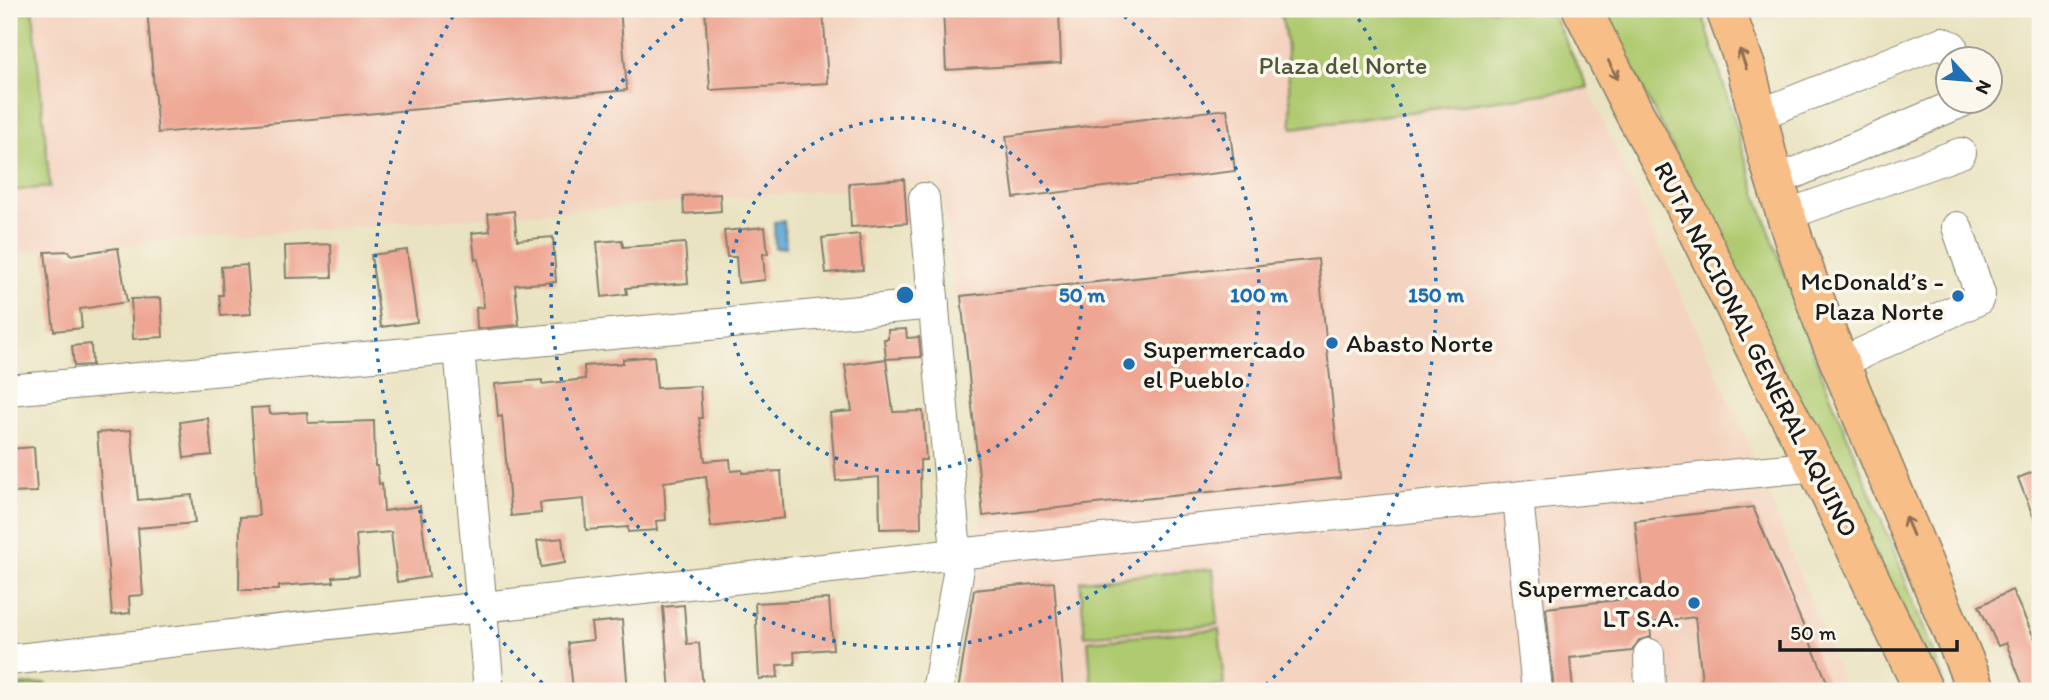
<svg xmlns="http://www.w3.org/2000/svg" width="2049" height="700" viewBox="0 0 2049 700" font-family="Itim,sans-serif">
	<style>
		.built { fill: #f4d3c0 }
		.green { fill: #afca70; stroke: #667346; stroke-width: 2 }
		.water { fill: #5da6d4; stroke: #3c6178; stroke-width: 2 }
		.building { fill: #eea592 }
		.lines { fill: none; stroke-linecap: round; stroke-linejoin: round }
		.minor-casing { stroke: #83806e; stroke-width: 32 }
		.highway-casing { stroke: #83806e; stroke-width: 41 }
		.minor { stroke: #fff; stroke-width: 30 }
		.highway { stroke: #f7be87; stroke-width: 38 }
		.oneway { stroke: #8a6d52 }
		.ring { fill: none; stroke: #1f6fb2; stroke-width: 3.5; stroke-dasharray: 3.5 7 }
		.poi-dot { fill: #1f6fb2; stroke: #fbf7ec; stroke-width: 2.5 }
		.labels { text-anchor: middle; stroke-width: 7; stroke-linejoin: round; paint-order: stroke }
		.park-label { font-size: 26px; fill: #4f5939; stroke: #fbf7ec }
		.poi-label { font-size: 26px; fill: #1c1c1c; stroke: #fbf7ec; text-anchor: end }
		.street-label { font-size: 26px; fill: #1c1c1c; stroke: #fbf7ec }
		.centre { fill: #1f6fb2; stroke: #fbf7ec; stroke-width: 3.5 }
		.ring-label { font-size: 21px; text-anchor: middle; font-weight: bold; fill: #1f6fb2; stroke: #fbf7ec; stroke-width: 7; stroke-linejoin: round; paint-order: stroke }
	</style>
	<rect width="100%" height="100%" fill="#fbf7ec"/>
	<filter id="ink" filterUnits="userSpaceOnUse"><feTurbulence type="fractalNoise" baseFrequency=".0143" numOctaves="2"/><feDisplacementMap in="SourceGraphic" scale="14" xChannelSelector="R" yChannelSelector="G"/><feConvolveMatrix kernelMatrix="1 2 1 2 8 2 1 2 1" color-interpolation-filters="sRGB"/></filter>
	<filter id="wash" filterUnits="userSpaceOnUse"><feTurbulence type="fractalNoise" baseFrequency=".00686" numOctaves="4" result="noise"/><feDisplacementMap in="SourceGraphic" scale="28" xChannelSelector="R" yChannelSelector="G"/><feGaussianBlur stdDeviation="1.57" result="paint"/><feColorMatrix in="noise" values="0 0 0 0 0 0 0 0 0 0 0 0 0 0 0 0 0 1.4 0 .05"/><feComposite in="paint" operator="in"/></filter>
	<g filter="url(#wash)">
		<rect width="100%" height="100%" fill="#eae3c1"/>
		<!-- built -->
		<polygon class="built" points="9,9 1552,9 1744,434 1846,691 954,691 983,510 941,182 9,253"/>
		<!-- green -->
		<g class="green">
			<polygon points="1280,9 1550,9 1588,88 1292,128 1286,40"/>
			<polygon points="1603,9 1701,9 1755,190 1811,348 1898,561 1943,679 1943,690"/>
			<polygon points="33,11 50,187 9,191 9,13"/>
			<polygon points="1213,569 1218,624 1085,636 1080,581"/>
			<polygon points="1219,629 1224,685 1157,691 1092,691 1088,641"/>
			<polygon points="46,683 47,691 9,691 9,687"/>
		</g>
		<!-- water -->
		<polygon class="water" points="784,221 786,247 775,248 774,222"/>
		<g id="blocks">
			<!-- building -->
			<g class="building">
				<polygon points="147,9 620,9 627,90 158,133"/>
				<polygon points="705,9 823,9 828,83 710,90"/>
				<polygon points="943,9 1059,9 1061,63 946,70"/>
				<polygon points="1227,109 1235,171 1014,198 1006,136"/>
				<polygon points="904,179 907,223 851,227 849,183"/>
				<polygon points="720,194 721,211 684,214 683,196"/>
				<polygon points="514,211 517,240 553,237 556,282 515,285 519,325 477,329 476,308 484,307 478,259 475,260 472,233 490,231 488,214"/>
				<polygon points="765,227 768,254 763,254 765,280 738,283 736,257 727,257 724,231"/>
				<polygon points="859,234 863,270 826,273 822,238"/>
				<polygon points="622,240 623,247 685,243 688,283 626,288 627,294 602,297 597,242"/>
				<polygon points="331,244 332,277 286,278 285,246"/>
				<polygon points="118,248 127,302 80,309 82,328 54,331 45,252 69,251 70,255"/>
				<polygon points="407,250 417,322 381,327 371,255"/>
				<polygon points="1318,259 1340,478 983,516 961,296"/>
				<polygon points="247,265 251,314 221,316 219,295 223,295 221,267"/>
				<polygon points="161,298 163,337 133,339 131,299"/>
				<polygon points="906,329 907,338 919,337 921,357 886,359 884,339 888,339 888,330"/>
				<polygon points="91,344 92,365 74,366 72,346"/>
				<polygon points="654,356 657,388 700,386 702,418 699,418 705,461 730,459 731,471 742,470 742,473 781,471 784,518 711,527 706,476 664,482 666,520 656,521 657,530 628,532 628,527 586,530 584,499 540,503 541,513 511,516 502,416 498,417 495,384 542,380 542,384 585,379 584,366 623,363 623,359"/>
				<polygon points="886,359 893,412 923,411 926,460 920,460 921,528 880,529 879,477 836,481 830,413 852,411 845,365"/>
				<polygon points="269,407 270,414 307,412 308,423 374,421 375,466 377,466 379,484 382,483 384,511 420,506 429,577 397,582 391,532 356,535 359,575 333,577 334,582 279,586 279,590 239,590 240,517 259,516 251,408"/>
				<polygon points="208,418 212,455 184,458 180,422"/>
				<polygon points="131,430 138,500 192,495 195,523 138,528 143,595 129,596 130,613 112,615 97,433"/>
				<polygon points="34,447 37,492 9,493 9,449"/>
				<polygon points="2040,469 2040,531 2039,531 2018,478"/>
				<polygon points="1753,507 1831,691 1703,691 1695,617 1650,623 1651,637 1639,640 1632,651 1570,658 1573,691 1554,691 1546,608 1643,597 1635,521"/>
				<polygon points="562,538 565,563 541,567 537,541"/>
				<polygon points="1054,582 1063,691 958,691 974,590"/>
				<polygon points="2012,590 2040,650 2040,691 2025,691 2006,643 1998,646 1979,606"/>
				<polygon points="829,599 833,649 794,652 795,664 777,665 778,677 759,679 755,603"/>
				<polygon points="684,605 687,644 699,643 703,689 670,691 663,607"/>
				<polygon points="622,620 628,691 598,691 597,687 573,689 568,643 593,640 591,623"/>
			</g>
		</g>
	</g>
	<g filter="url(#ink)">
		<use href="#blocks" fill-opacity="0" stroke="#83806e" stroke-width="2"/>
		<g class="lines">
			<!-- minor casing -->
			<g class="minor-casing">
				<g id="minor">
					<polyline points="1758,115 1942,42 1952,46 1956,60"/>
					<polyline points="1776,181 1962,102"/>
					<polyline points="924,198 958,574 937,691"/>
					<polyline points="1786,215 1961,153"/>
					<polyline points="459,348 489,691"/>
					<polyline points="1840,363 1978,300 1980,294 1957,227"/>
					<polyline points="9,390 934,304"/>
					<polyline points="1518,497 1537,691"/>
					<polyline points="1649,654 1650,691"/>
					<polyline points="9,660 956,554 1816,466"/>
				</g>
			</g>
			<!-- highway casing -->
			<g class="highway-casing">
				<g id="highway">
					<polyline points="1582,9 1629,103 1684,204 1771,381 1816,466 1924,691"/>
					<polyline points="1725,9 1746,67 1768,158 1794,241 1826,330 1977,691"/>
				</g>
			</g>
			<!-- minor -->
			<use href="#minor" class="minor"/>
			<!-- highway -->
			<use href="#highway" class="highway"/>
		</g>
		<!-- one-way arrows -->
		<defs><path id="oneway-shaft" d="M-6 0H5M1.5-3L5.5 0L1.5 3" fill="none" stroke-width="1.6" stroke-linecap="round" stroke-linejoin="round" transform="scale(1.75)"/></defs>
		<g class="oneway">
			<use href="#oneway-shaft" transform="translate(1743 59) rotate(-109)"/>
			<use href="#oneway-shaft" transform="translate(1613 70) rotate(64)"/>
			<use href="#oneway-shaft" transform="translate(1909 526) rotate(-113)"/>
		</g>
	</g>
	<!-- distance rings -->
	<g class="ring">
		<circle cx="905" cy="295" r="177"/>
		<path d="M1116 10A354 354 0 1 1 694 10"/>
		<path d="M550 690A531 531 0 0 1 457 10M1353 10A531 531 0 0 1 1260 690"/>
	</g>
	<!-- markers -->
	<g class="poi-dot">
		<circle cx="1958" cy="296" r="7"/>
		<circle cx="1332" cy="343" r="7"/>
		<circle cx="1129" cy="364" r="7"/>
		<circle cx="1694" cy="603" r="7"/>
	</g>
	<g class="labels">
		<!-- park labels -->
		<g class="park-label">
			<text x="1343" y="74">Plaza del Norte</text>
		</g>
		<!-- poi labels -->
		<g class="poi-label">
			<text x="1944" y="290">McDonald’s -<tspan x="1944" dy="30">Plaza Norte</tspan></text>
			<text x="1346" y="352" text-anchor="start">Abasto Norte</text>
			<text x="1143" y="358" text-anchor="start">Supermercado<tspan x="1143" dy="30">el Pueblo</tspan></text>
			<text x="1680" y="597">Supermercado<tspan x="1680" dy="30">LT S.A.</tspan></text>
		</g>
		<!-- street labels -->
		<g class="street-label">
			<text transform="translate(1756 349) rotate(63)" y="9">RUTA NACIONAL GENERAL AQUINO</text>
		</g>
	</g>
	<circle cx="905" cy="295" r="10" class="centre"/>
	<g class="ring-label">
		<text x="1082" y="302">50 m</text>
		<text x="1259" y="302">100 m</text>
		<text x="1436" y="302">150 m</text>
	</g>
	<!-- margin -->
	<rect width="2049" height="700" fill="none" stroke="#fbf7ec" stroke-width="35"/>
	<!-- north arrow -->
	<g transform="translate(1969 80) rotate(116)"><circle r="33" fill="#fbf7ec" stroke="#a29f99" stroke-width="2"/>
	<path d="M0-5L12 26L0 18L-12 26Z" fill="#1f6fb2"/>
	<text y="-10" font-size="19" font-weight="bold" text-anchor="middle" fill="#1c1c1c">N</text>
	</g>
	<!-- scale -->
	<path d="M1780 640v10h177v-10" fill="none" stroke="#1c1c1c" stroke-width="3.5"/>
	<text x="1790" y="640" font-size="21" fill="#1c1c1c" stroke="#fbf7ec" stroke-width="5" paint-order="stroke">50 m</text>
</svg>
